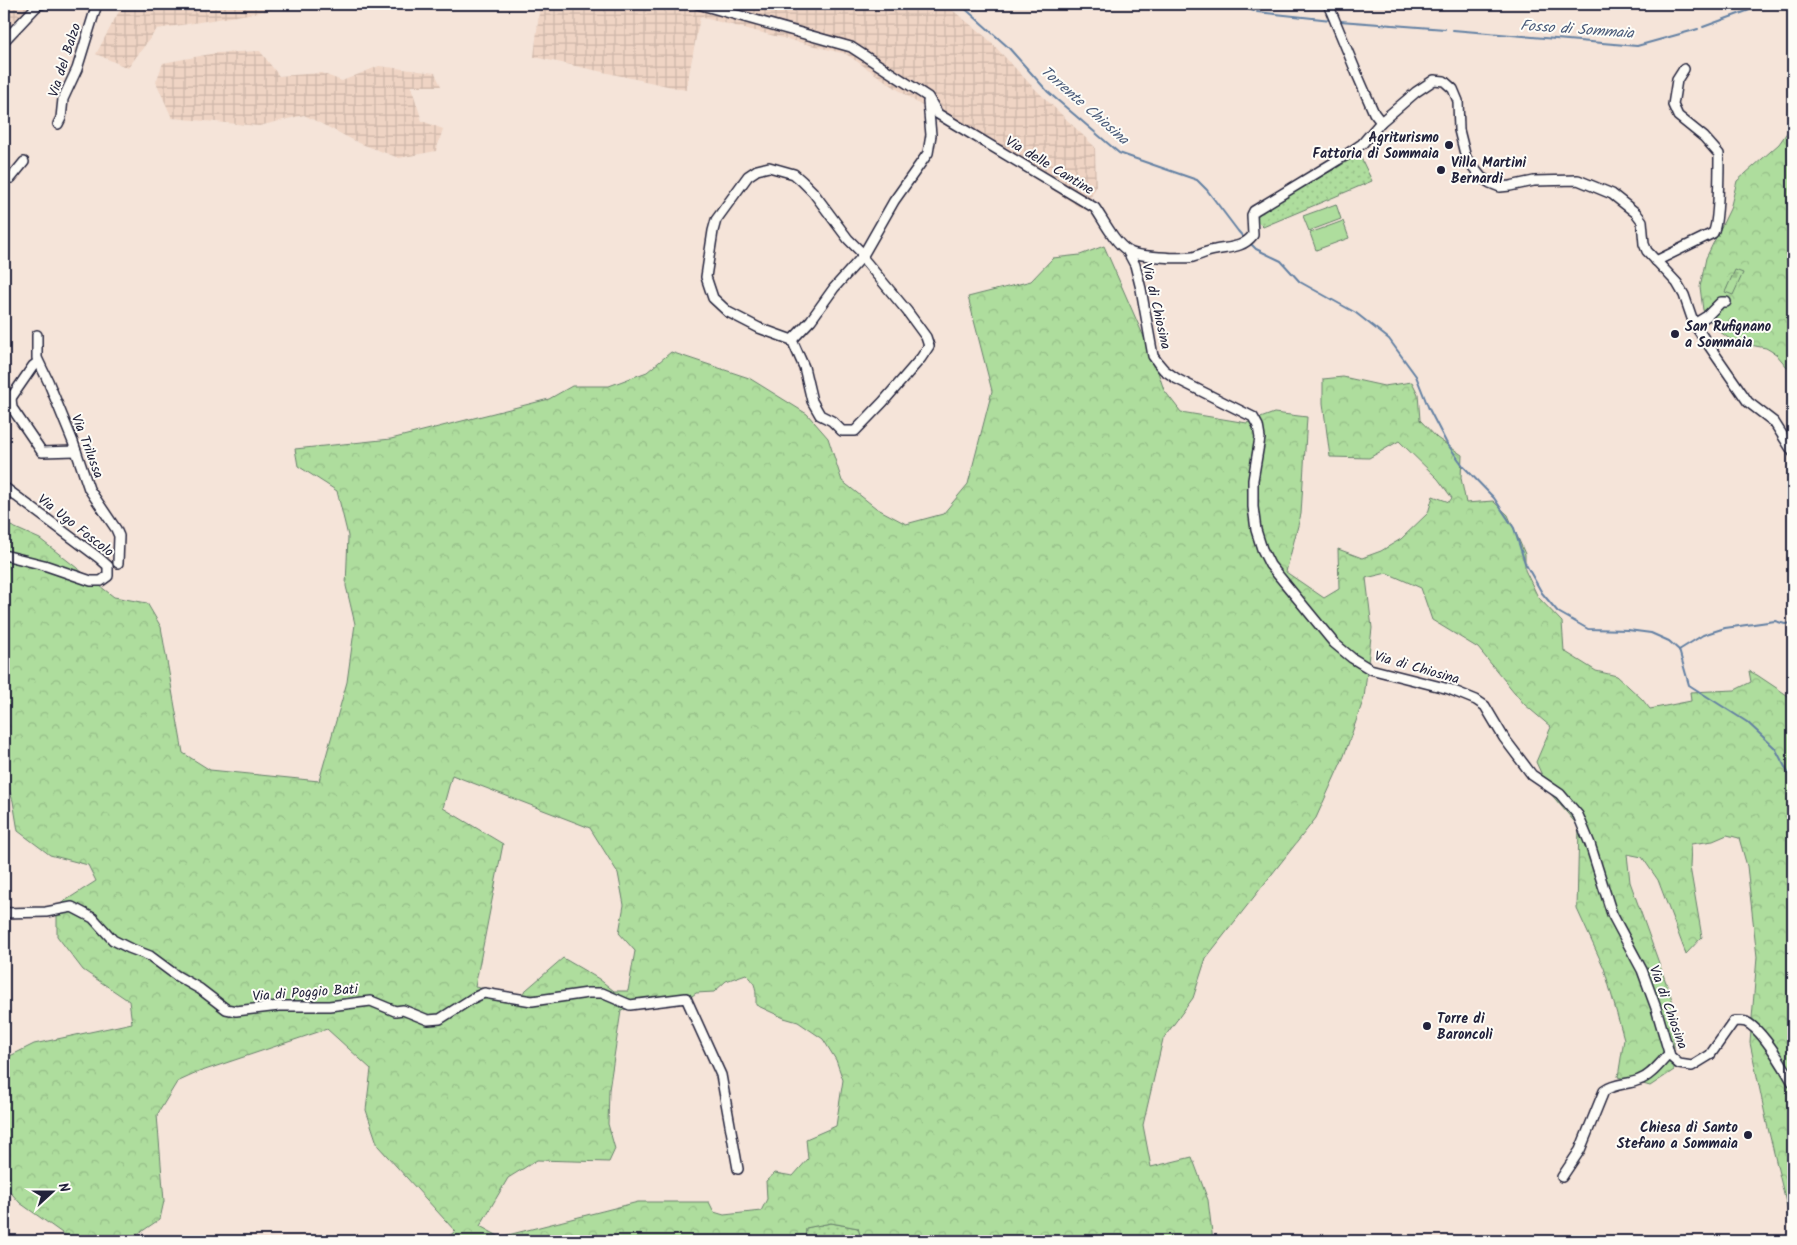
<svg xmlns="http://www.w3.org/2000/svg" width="1797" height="1245" viewBox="0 0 1797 1245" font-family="Kalam,sans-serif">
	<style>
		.industrial { fill: url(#industrial-grid) }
		.grass { fill: url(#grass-dots); stroke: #68806c }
		.forest { fill: url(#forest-crowns); stroke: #68806c; fill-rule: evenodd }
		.cemetery { fill: url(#cemetery-stones); stroke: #68806c }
		.garden { fill: #aedd9d; stroke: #68806c }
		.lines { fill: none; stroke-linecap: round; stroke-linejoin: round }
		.stream { stroke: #6380a3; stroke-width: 2 }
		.minor-casing { stroke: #22223b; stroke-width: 12 }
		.minor { stroke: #fdfcf7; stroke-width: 9 }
		.poi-dot { fill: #22223b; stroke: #fdfcf7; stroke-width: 2 }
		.labels { text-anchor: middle; stroke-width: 4; stroke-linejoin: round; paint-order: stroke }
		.street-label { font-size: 14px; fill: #22223b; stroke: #fdfcf7 }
		.poi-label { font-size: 14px; font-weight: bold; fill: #22223b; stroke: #fdfcf7; text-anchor: start }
		.water-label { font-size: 15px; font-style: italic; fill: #485978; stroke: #fdfcf7 }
	</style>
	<defs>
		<pattern id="industrial-grid" width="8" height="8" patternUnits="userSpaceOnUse" patternTransform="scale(1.25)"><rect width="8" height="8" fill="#efd4c4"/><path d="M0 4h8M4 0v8" fill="none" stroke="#cdb6a9"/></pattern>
		<pattern id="grass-dots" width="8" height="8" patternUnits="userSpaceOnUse" patternTransform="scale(1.25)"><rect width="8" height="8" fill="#aedd9d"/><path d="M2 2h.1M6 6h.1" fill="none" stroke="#95bd88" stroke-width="1.8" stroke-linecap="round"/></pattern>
		<pattern id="forest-crowns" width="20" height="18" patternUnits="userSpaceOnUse" patternTransform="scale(1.25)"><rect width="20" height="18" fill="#aedd9d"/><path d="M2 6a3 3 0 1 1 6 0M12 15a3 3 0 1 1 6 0" fill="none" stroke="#95bd88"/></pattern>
		<pattern id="cemetery-stones" width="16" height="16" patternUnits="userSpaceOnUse" patternTransform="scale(1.25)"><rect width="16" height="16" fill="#aedd9d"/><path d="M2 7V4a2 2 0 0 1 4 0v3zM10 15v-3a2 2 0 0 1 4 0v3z" fill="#95bd88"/></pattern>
	</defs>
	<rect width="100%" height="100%" fill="#f5e4d9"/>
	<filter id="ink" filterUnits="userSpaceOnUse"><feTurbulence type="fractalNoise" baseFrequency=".02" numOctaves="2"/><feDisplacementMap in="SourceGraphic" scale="10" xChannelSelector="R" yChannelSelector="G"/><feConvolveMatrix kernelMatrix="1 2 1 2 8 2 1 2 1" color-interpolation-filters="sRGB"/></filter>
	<g filter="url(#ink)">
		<!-- industrial -->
		<g class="industrial">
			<polygon points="4,4 44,4 18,20 4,37"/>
			<polygon points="123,4 272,4 272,10 157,29 128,68 96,54"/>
			<polygon points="540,4 945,4 987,38 1030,84 1095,147 1096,187 1084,210 919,104 846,54 700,17 686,90 534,57"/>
			<polygon points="260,51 279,76 321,73 342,81 379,66 435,73 441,86 411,86 422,121 443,129 436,151 399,158 359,143 304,115 259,126 172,118 156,82 163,63 216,53"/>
		</g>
		<!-- grass -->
		<g class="grass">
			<polygon points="1357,156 1358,159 1361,158 1372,181 1263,227 1256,220 1256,217 1260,212"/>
			<polygon points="831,1223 858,1228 861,1235 841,1241 805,1241 805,1228"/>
		</g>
		<!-- forest -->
		<g class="forest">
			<polygon points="1793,124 1793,374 1776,354 1766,348 1734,342 1716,329 1703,310 1700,287 1706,258 1730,209 1737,181 1779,144"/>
			<path d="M1104 246 1154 360 1164 390 1181 412 1247 423 1274 413 1307 417 1301 514 1286 572 1324 598 1339 589 1338 549 1362 558 1381 551 1401 539 1428 513 1433 496 1449 502 1452 498 1438 479 1399 441 1369 458 1330 457 1323 403V379L1343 377 1384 386 1412 382 1418 394 1420 420 1437 438 1462 455 1461 478 1466 503 1493 501 1508 515 1525 554V570L1538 597 1562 622 1564 651 1596 671 1617 676 1642 699 1650 709 1691 701 1690 692 1735 690 1751 682 1749 671 1757 675 1793 699V1222L1788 1211 1767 1124 1750 1043 1757 957 1747 866 1739 838 1727 835 1713 841 1691 844 1690 867 1702 937 1686 954 1658 880 1642 857 1627 854 1630 882 1674 1005V1070L1650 1086 1618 1077 1624 1039 1604 968 1577 909 1579 827 1550 793 1536 762 1551 727 1524 704 1478 648 1432 620 1421 588 1387 573 1366 578 1372 628 1364 698 1344 756 1316 818 1206 958 1193 998 1163 1039 1143 1125 1151 1167 1192 1157 1208 1200 1213 1241H841L860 1235 858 1228 831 1223 806 1228 805 1241H444L455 1231 378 1146 366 1110 371 1069 327 1029 199 1072 177 1082 157 1115 164 1201 160 1219 138 1234 112 1241H83L69 1238 20 1203 4 1185V1059L34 1044 132 1023 129 1001 83 970 57 936V906L96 881 88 865 50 855 18 831 13 801 4 774V523L40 539 114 597 147 603 161 627 183 753 210 770 319 781 347 682 355 624 346 586 348 536 337 491 298 466 295 449 391 439 549 399 572 386H609L647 372 671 352 749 378 807 414 828 438 842 481 876 508 906 524 943 514 968 484 992 391 968 297 1031 281 1053 258 1080 255ZM452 775 590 828 618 873 624 905 619 933 635 951 628 991H614L599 979 563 958 519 996 475 987 503 844 443 808ZM746 974C757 983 756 991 756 1005L784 1018 798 1022 823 1039 836 1060 843 1080 836 1126 806 1139 808 1159 793 1176 775 1173 766 1181 767 1199 761 1211 724 1215 714 1212 709 1202H638L500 1237 480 1226 508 1178 537 1160 609 1162 615 1149 608 1124 609 1090 621 1011 651 1000 683 1003 696 993 714 992 726 981Z"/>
		</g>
		<!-- cemetery -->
		<polygon class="cemetery" points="1735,270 1743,273 1733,295 1725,292"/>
		<!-- garden -->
		<g class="garden">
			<polygon points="1336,204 1341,219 1309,231 1303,216"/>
			<polygon points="1343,221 1349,238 1316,250 1310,233"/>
		</g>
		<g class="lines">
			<!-- stream -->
			<g class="stream">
				<polyline points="960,4 1008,47 1048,92 1119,153 1197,180 1207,190 1238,231 1245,239"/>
				<polyline points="1234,4 1254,11"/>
				<polyline points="1257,12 1331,20"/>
				<polyline points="1340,21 1445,29"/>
				<polyline points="1703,27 1766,4"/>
				<polyline points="1453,30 1637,46 1698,29"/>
				<polyline points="1249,242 1256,249 1281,261 1300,282 1356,313 1389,339 1416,376 1429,409 1446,442 1464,467 1494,498 1514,528 1525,563 1542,593 1558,612 1588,629 1628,630 1651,633 1669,641 1679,650 1689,685 1747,722 1775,748 1793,782"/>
				<polyline points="1679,650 1703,635 1725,628 1775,621 1785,624 1793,623"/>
			</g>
			<!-- minor casing -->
			<g class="minor-casing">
				<g id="minor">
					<path d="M698 4 851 47 928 97 938 114 1095 208C1104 221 1114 242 1128 251 1137 257 1181 259 1193 257 1200 255 1207 251 1215 250 1230 247 1243 248 1253 235L1252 215 1254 211 1338 160 1362 144 1381 122 1416 92 1434 80 1444 81 1453 89 1458 101 1459 130 1466 158 1481 177 1490 183 1500 187 1510 186 1534 181 1578 180 1612 194 1636 213 1642 221 1644 244 1647 251 1677 283 1684 295 1694 324 1748 402 1774 422 1793 452"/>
					<polyline points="1328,4 1357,74 1374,113 1381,122"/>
					<polyline points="4,41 38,5 42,4"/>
					<polyline points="58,124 61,118 63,99 77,69 97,4"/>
					<polygon points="769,167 794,174 802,181 813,192 848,239 861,252 862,257 907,311 926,337 929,346 921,358 883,402 855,431 842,431 832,421 820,415 812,401 804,367 792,340 759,328 728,312 713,298 706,277 713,231 716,220 748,176 757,170"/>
					<polyline points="4,173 11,178 24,162"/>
					<path d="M1128 252 1135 265 1141 289 1153 356 1158 363 1164 370 1177 379 1253 417 1258 426 1260 438 1253 480V507L1256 530 1262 549 1270 565 1334 643 1352 658 1370 669 1449 689 1476 700 1485 706 1504 738 1532 775 1560 794 1578 815 1590 844 1612 914 1642 970 1656 1008 1670 1056 1679 1064 1692 1066 1710 1055 1734 1021C1738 1021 1743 1021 1746 1022 1763 1030 1784 1067 1793 1083"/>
					<path d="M1656 261 1713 233C1719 223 1719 169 1719 154L1704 137 1678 116 1673 105 1677 80 1684 69"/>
					<polyline points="1694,324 1707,316 1721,302 1726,302"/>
					<polyline points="37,335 37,358 48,381 73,442 89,489 116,529 119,536 118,563"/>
					<polyline points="792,340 811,320 834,288 862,257 894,201 928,153 931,135 928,102"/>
					<polyline points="4,392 11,398 12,408 42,452 76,451"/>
					<polyline points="11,398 33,366 38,362"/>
					<polyline points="4,487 99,558 108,566 108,576 101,581 91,581 44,565 4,555"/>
					<polyline points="4,913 46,912 72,907 93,918 113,940 129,948 150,956 177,976 200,989 226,1009 236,1011 279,1006 329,1006 371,1001 395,1011 403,1010 428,1020 440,1019 473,998 484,993 532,1001 588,993 602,993 630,1005 686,998 721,1075 738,1169"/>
					<path d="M1562 1177 1580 1150 1604 1091C1615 1083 1627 1085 1639 1080 1651 1076 1660 1063 1669 1054"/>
				</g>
			</g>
			<!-- minor -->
			<use href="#minor" class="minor"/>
		</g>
	</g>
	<!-- markers -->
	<g class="poi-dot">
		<circle cx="1449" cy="145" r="5"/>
		<circle cx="1441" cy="170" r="5"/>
		<circle cx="1675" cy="334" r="5"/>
		<circle cx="1427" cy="1026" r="5"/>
		<circle cx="1748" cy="1135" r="5"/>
	</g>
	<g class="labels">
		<!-- street labels -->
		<g class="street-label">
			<text transform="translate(64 60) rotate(-72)" y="5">Via del Balzo</text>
			<text transform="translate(1050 165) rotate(31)" y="5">Via delle Cantine</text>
			<text transform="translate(1157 306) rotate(77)" y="5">Via di Chiosina</text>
			<text transform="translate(88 446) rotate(69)" y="5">Via Trilussa</text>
			<text transform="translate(76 525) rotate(38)" y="5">Via Ugo Foscolo</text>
			<text transform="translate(1417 667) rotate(16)" y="5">Via di Chiosina</text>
			<text transform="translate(305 992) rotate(-4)" y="5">Via di Poggio Bati</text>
			<text transform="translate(1669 1007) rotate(70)" y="5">Via di Chiosina</text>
		</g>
		<!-- poi labels -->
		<g class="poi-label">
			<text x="1439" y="142" text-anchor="end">Agriturismo<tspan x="1439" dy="16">Fattoria di Sommaia</tspan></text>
			<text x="1451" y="167">Villa Martini<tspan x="1451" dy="16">Bernardi</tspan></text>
			<text x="1685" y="331">San Rufignano<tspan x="1685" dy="16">a Sommaia</tspan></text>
			<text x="1437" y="1023">Torre di<tspan x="1437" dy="16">Baroncoli</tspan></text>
			<text x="1738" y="1132" text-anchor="end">Chiesa di Santo<tspan x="1738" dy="16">Stefano a Sommaia</tspan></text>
		</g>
		<!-- water labels -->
		<g class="water-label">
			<text transform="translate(1577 29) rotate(4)" y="5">Fosso di Sommaia</text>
			<text transform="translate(1085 105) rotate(41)" y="5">Torrente Chiosina</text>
		</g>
	</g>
	<!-- margin -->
	<rect width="1797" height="1245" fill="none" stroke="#fdfcf7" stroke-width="20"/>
	<rect x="10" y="10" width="1777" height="1225" fill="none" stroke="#22223b" stroke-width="2" filter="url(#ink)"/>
	<!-- north arrow -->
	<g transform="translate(52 1192) rotate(69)" stroke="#fdfcf7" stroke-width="4" paint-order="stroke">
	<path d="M0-4L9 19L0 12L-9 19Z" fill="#22223b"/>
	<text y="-8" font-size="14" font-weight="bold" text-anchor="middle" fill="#22223b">N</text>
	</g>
</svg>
